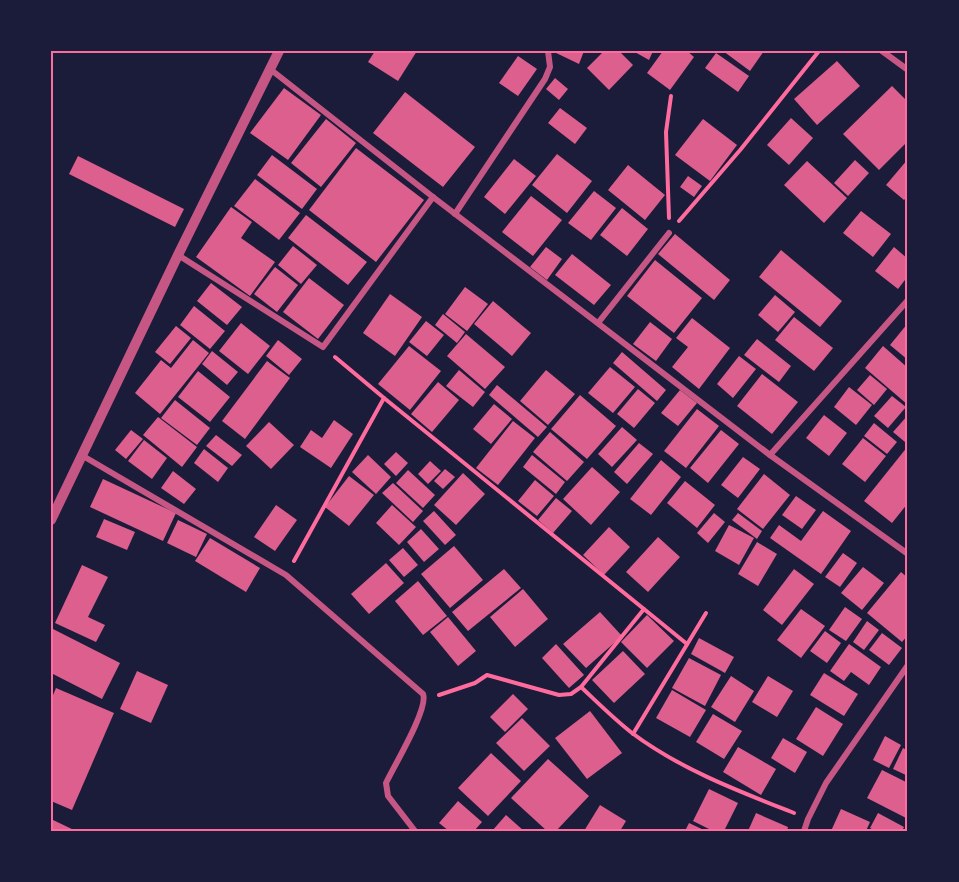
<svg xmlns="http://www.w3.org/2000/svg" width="959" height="882" viewBox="0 0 959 882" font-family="'Noto Sans',sans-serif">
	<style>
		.building { fill: #dd5f8e }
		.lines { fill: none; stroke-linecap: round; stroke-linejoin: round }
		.path { stroke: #ff6b9d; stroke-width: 4 }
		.minor { stroke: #c65784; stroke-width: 6 }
		.tertiary { stroke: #c65784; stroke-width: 10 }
		.neatline { fill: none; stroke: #ff6b9d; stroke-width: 2 }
	</style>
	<rect width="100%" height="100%" fill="#1b1b3a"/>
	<!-- building -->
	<g class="building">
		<polygon points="375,51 417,51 398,81 368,62"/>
		<polygon points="552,51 584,51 579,64"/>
		<polygon points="604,51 619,51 633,65 609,90 587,68"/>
		<polygon points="633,51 653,51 649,60"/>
		<polygon points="663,51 687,51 694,57 670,90 647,73"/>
		<polygon points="723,51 764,51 750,71"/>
		<polygon points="716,53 749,76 738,92 705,68"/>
		<polygon points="518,56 537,69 518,96 499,83"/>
		<polygon points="837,61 860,86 817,125 794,99"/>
		<polygon points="555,78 568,89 559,100 546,89"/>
		<polygon points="892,86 908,102 908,141 879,170 843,134"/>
		<polygon points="284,88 321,115 288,160 250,133"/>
		<polygon points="405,92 475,147 443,187 373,133"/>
		<polygon points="560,108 587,128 575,144 548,123"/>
		<polygon points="791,118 813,138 789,165 767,145"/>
		<polygon points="326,119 356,143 321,187 291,163"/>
		<polygon points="703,119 737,145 710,181 675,155"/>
		<polygon points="356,148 424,200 376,262 309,210"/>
		<polygon points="557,154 592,181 567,213 532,185"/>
		<polygon points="272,155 317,189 302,209 257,175"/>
		<polygon points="78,156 184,209 175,227 69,174"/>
		<polygon points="514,159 536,176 505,214 484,197"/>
		<polygon points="908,159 908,196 904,200 886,185"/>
		<polygon points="855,160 869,173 848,196 834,183"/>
		<polygon points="807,161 847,198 824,223 784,185"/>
		<polygon points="628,165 665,195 645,220 608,190"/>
		<polygon points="688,176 702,186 694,197 680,187"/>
		<polygon points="255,179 300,213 279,240 234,206"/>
		<polygon points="594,191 616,208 591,240 568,223"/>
		<polygon points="531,196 562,220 533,256 502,232"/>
		<polygon points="231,207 252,222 241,238 275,262 250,296 196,257"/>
		<polygon points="622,208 648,229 627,256 600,235"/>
		<polygon points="861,211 891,234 873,257 843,233"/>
		<polygon points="306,215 367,262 348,285 288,238"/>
		<polygon points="675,234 730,280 714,300 658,254"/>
		<polygon points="293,246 317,265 301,284 278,265"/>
		<polygon points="546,247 562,259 547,280 530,267"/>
		<polygon points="894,247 908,259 908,276 898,289 875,271"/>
		<polygon points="781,250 842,301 820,327 759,277"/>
		<polygon points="572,254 611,285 594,305 555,275"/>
		<polygon points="655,260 702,298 674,333 627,296"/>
		<polygon points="275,267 298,285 277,312 254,294"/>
		<polygon points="309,278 344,305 318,339 283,312"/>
		<polygon points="211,283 242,307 227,325 197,301"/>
		<polygon points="465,287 488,304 467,331 445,314"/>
		<polygon points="390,294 422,317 395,356 363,333"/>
		<polygon points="775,295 795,312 778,332 758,315"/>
		<polygon points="493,301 531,333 512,356 474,324"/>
		<polygon points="194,306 225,331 210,349 180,325"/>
		<polygon points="443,314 465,332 457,343 435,325"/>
		<polygon points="794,317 833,348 814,371 775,340"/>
		<polygon points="692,318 730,348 699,389 672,367 688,347 676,338"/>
		<polygon points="426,321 444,335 427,356 409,342"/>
		<polygon points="650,322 672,339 656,361 633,344"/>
		<polygon points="241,323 270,346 248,374 219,351"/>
		<polygon points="908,323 908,360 890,345"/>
		<polygon points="176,326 191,338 170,364 155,352"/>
		<polygon points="466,334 505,367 485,389 447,356"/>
		<polygon points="757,339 791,366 779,382 744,355"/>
		<polygon points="193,340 209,353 160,414 135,393 161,360 171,368"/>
		<polygon points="278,340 302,359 289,375 266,356"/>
		<polygon points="409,346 441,371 410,410 378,384"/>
		<polygon points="883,346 908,368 908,405 865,368"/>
		<polygon points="212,351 238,372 227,385 202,364"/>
		<polygon points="622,352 666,390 657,401 613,363"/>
		<polygon points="739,356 756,369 733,398 717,384"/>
		<polygon points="267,361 290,378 245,439 222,421"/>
		<polygon points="610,367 635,387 613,413 588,393"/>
		<polygon points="459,370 485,392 473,407 446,386"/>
		<polygon points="546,370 575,394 548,425 520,401"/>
		<polygon points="198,371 230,397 210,422 178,397"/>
		<polygon points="762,374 798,402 772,434 737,406"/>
		<polygon points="870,375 887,389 874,405 857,390"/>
		<polygon points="438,382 459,400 432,432 411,414"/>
		<polygon points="497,385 547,427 538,437 489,395"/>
		<polygon points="849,387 872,405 856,425 834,407"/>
		<polygon points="638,389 655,403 634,428 617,414"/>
		<polygon points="680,390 697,403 678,426 661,413"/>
		<polygon points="580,395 616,426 587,459 551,429"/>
		<polygon points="892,396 906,407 888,428 874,416"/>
		<polygon points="175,400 210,428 197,445 161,418"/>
		<polygon points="494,404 512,419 491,444 473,429"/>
		<polygon points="697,409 719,426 686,468 664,451"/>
		<polygon points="824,415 847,433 829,456 806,438"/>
		<polygon points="908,415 908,439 905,442 893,432"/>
		<polygon points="158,417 197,447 182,467 143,435"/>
		<polygon points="334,420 353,434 331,468 300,447 311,430 322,438"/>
		<polygon points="513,421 535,438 498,485 476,468"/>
		<polygon points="269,422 294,445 271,469 246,446"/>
		<polygon points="874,423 897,442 887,454 864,436"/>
		<polygon points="622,427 637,440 612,467 598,454"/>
		<polygon points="131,430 143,439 126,459 115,450"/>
		<polygon points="721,430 739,444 708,483 690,468"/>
		<polygon points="550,432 584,462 567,481 533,452"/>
		<polygon points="216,435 242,455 232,466 206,446"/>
		<polygon points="863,438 886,456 865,482 842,464"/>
		<polygon points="144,440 167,458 152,479 128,461"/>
		<polygon points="639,443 653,454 627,484 614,472"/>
		<polygon points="908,446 908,503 892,523 864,501"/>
		<polygon points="204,449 228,468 218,482 194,463"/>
		<polygon points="396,452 408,463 396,476 384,464"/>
		<polygon points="368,455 391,477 376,494 352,472"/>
		<polygon points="532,455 565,482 556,494 523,467"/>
		<polygon points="743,457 760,469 738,498 721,485"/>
		<polygon points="661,460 681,477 651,515 630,499"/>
		<polygon points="430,461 441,471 428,484 418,474"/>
		<polygon points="592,467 620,492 591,525 563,499"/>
		<polygon points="445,469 455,477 443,489 434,481"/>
		<polygon points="408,470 435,495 423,508 396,483"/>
		<polygon points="173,471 196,489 184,504 161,488"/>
		<polygon points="463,473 485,494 456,525 434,505"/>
		<polygon points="764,474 790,495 763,529 737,509"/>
		<polygon points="349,476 374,495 349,526 325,507"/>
		<polygon points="103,479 176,513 163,541 90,507"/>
		<polygon points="535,480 554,496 537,516 518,501"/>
		<polygon points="685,481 715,505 697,528 667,503"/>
		<polygon points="393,483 423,511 413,522 382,493"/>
		<polygon points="796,496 816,510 802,529 782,515"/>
		<polygon points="556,498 572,511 553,533 538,520"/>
		<polygon points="276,505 297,520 275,551 254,537"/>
		<polygon points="392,505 416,527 399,545 376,523"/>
		<polygon points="434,511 456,535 445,545 423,521"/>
		<polygon points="823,511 851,531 821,574 770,538 779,525 801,541"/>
		<polygon points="714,513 725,522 708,543 697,533"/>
		<polygon points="738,513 762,531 757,539 732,520"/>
		<polygon points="104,519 135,532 127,550 96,537"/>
		<polygon points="178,520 207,534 196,557 167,543"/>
		<polygon points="729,525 754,538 739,565 715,551"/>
		<polygon points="609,527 630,547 604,575 583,555"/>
		<polygon points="421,529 439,549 424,562 407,542"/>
		<polygon points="658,537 680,557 648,592 626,572"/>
		<polygon points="210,538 260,568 246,592 195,561"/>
		<polygon points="757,542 777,554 758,586 738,574"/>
		<polygon points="454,546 483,580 450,608 421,574"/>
		<polygon points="403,548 418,565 404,577 389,560"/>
		<polygon points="843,553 857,563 840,587 825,577"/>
		<polygon points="386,563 404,583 369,614 351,594"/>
		<polygon points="82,565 108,577 88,617 105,625 96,642 55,623"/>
		<polygon points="863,567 884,583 862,610 841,593"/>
		<polygon points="504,569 521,588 468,631 452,612"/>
		<polygon points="794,569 814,584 782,625 763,610"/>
		<polygon points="901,572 908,578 908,635 902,642 867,613"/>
		<polygon points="418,581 447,616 423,635 395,601"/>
		<polygon points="523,589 548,619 515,647 490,617"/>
		<polygon points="845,607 862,619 846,641 829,630"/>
		<polygon points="801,609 825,626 801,658 777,640"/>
		<polygon points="600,612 622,636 586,668 563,644"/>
		<polygon points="647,615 674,641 647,668 621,642"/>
		<polygon points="448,617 476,651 458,666 430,632"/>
		<polygon points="867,621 879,630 864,650 853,642"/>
		<polygon points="51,628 120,663 102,699 51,673"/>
		<polygon points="825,631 841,643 827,663 810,651"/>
		<polygon points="882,633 902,648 889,665 869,650"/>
		<polygon points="699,638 734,657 725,673 691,654"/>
		<polygon points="556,644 584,675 569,688 542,658"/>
		<polygon points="849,644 881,667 869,685 851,672 844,681 830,671"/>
		<polygon points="623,651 645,674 614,703 592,680"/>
		<polygon points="689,658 721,675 705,706 672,688"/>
		<polygon points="137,671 168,685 151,723 120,709"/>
		<polygon points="824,673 858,694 844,716 810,695"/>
		<polygon points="731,676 754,691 735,722 711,707"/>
		<polygon points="768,676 793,691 777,717 752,702"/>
		<polygon points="56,688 114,713 72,810 51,801 51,700"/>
		<polygon points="672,690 706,710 690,737 656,718"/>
		<polygon points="513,694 528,709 505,732 490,717"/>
		<polygon points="816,707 843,724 823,756 796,739"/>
		<polygon points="590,711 622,753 587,779 555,738"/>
		<polygon points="713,714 742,731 724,759 696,742"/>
		<polygon points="522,718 550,746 524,771 496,743"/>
		<polygon points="885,736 901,745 889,768 873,760"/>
		<polygon points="783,738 807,752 795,773 771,758"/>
		<polygon points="738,747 776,769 761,795 723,772"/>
		<polygon points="903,748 908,751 908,776 893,769"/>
		<polygon points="491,753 521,781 488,816 458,788"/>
		<polygon points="548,759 589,796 556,831 547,831 511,798"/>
		<polygon points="882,770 908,783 908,819 867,798"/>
		<polygon points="709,789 738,803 724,831 713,831 693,821"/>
		<polygon points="458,801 482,822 474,831 449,831 439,823"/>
		<polygon points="600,805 626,821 620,831 584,831"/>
		<polygon points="841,809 870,822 866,831 831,831"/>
		<polygon points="756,813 788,827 787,831 748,831"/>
		<polygon points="878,813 904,827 902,831 875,831 870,828"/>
		<polygon points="506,815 524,831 492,831"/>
		<polygon points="51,819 76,831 51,831"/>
		<polygon points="689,823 706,831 685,831"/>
	</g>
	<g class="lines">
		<!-- path -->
		<g class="path">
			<polyline points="669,218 666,132 671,96"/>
			<polyline points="679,221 741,149 819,51"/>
			<polyline points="384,398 687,644"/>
			<polyline points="294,561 384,398 335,357"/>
			<path d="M581 687C597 702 614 719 632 733 680 769 738 791 794 813"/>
			<polyline points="439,695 475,683 487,675 559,695 571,694 581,687 644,609"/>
			<polyline points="633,734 706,613"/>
		</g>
		<!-- minor -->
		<g class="minor">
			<polyline points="882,51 908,70"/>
			<polyline points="270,69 433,197 770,455 908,554"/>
			<polyline points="455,214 545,79 550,67 548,51"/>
			<polyline points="178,255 323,347 433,197"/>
			<polyline points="598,323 669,233"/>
			<polyline points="770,455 908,300"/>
			<path d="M83 456 286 575 423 694C429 708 394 766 386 783L388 796 415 831"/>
			<polyline points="804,831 808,819 826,783 908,665"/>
		</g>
		<!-- tertiary -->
		<polyline class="tertiary" points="51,520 178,255 279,51"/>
	</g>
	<!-- border -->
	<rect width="959" height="882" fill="none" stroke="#1b1b3a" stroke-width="105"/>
	<rect x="52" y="52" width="854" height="778" class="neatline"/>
</svg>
